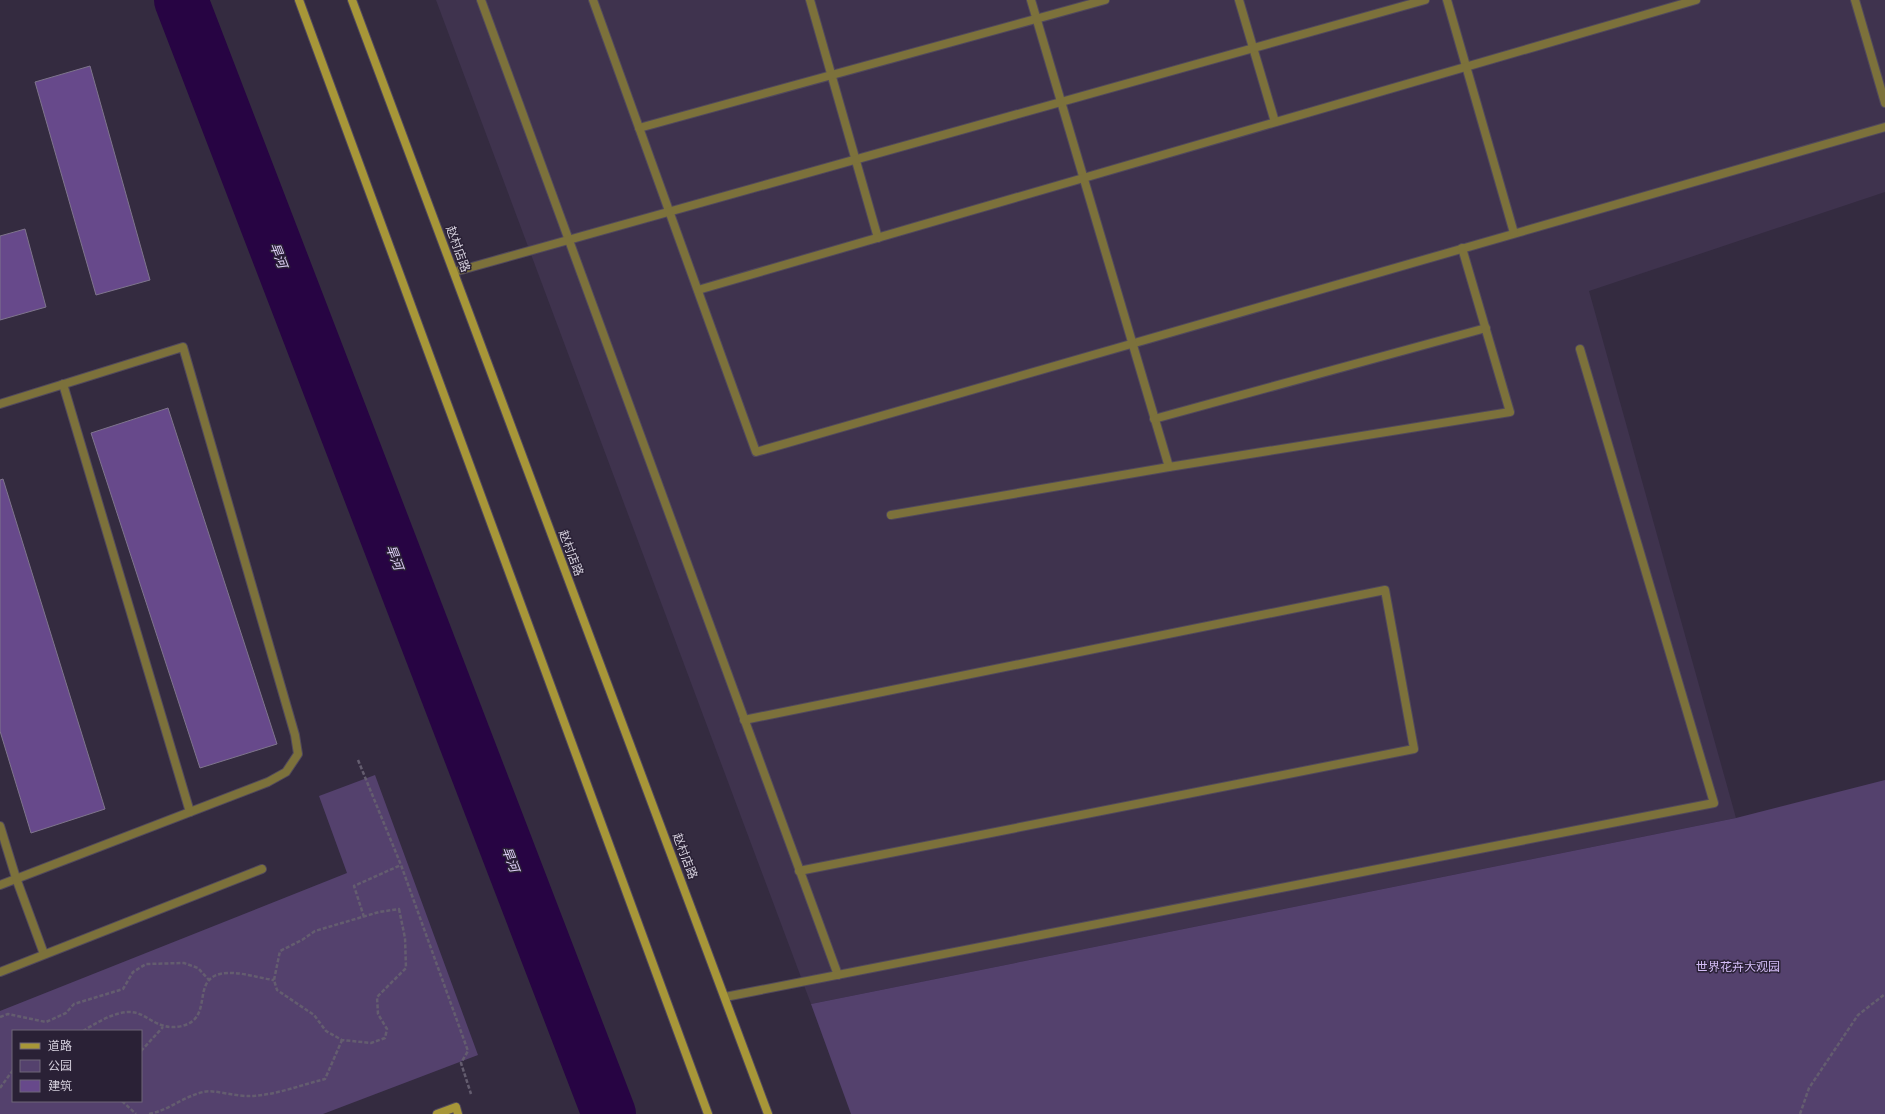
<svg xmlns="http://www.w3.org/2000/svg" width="1885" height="1114" viewBox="0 0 1885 1114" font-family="'Exo 2','Noto Sans SC',sans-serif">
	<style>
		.built { fill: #3f334e }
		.green { fill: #54416d; fill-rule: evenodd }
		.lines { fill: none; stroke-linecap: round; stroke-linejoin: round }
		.river { stroke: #270443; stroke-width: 54 }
		.building { fill: #67498b; stroke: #7f758d }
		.lane-casing { stroke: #51495c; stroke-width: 10 }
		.secondary-casing { stroke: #51495c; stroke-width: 10 }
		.path { stroke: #645d6f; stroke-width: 2.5; stroke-dasharray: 4 2; stroke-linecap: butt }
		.lane { stroke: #7c713b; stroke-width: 8 }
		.secondary { stroke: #a79638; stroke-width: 8 }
		.labels { text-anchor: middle; stroke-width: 3; stroke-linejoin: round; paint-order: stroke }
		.street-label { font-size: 12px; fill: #d4cfdc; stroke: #2a2136 }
		.park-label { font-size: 12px; fill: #d4bdf6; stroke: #2a2136 }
		.water-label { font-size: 13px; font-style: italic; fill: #decff6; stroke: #2a2136 }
	</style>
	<rect width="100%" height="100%" fill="#342b40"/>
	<!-- built -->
	<polygon class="built" points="436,0 1885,0 1885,192 1589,291 1736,818 811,1004"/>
	<!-- green -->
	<g class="green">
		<path d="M375 775 478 1055 323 1114H0V1011L347 873 319 796ZM13 1031H141V1101H13Z"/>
		<polygon points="1885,780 1885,1114 851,1114 811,1004 1736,818"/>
	</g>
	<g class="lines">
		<!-- river -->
		<polyline class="river" points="181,0 609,1114"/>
	</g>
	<!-- building -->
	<g class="building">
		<polygon points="90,66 150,280 96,295 35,82"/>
		<polygon points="25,229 46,307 0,320 0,236"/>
		<polygon points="168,408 277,744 200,768 91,433"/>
		<polygon points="3,479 105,809 31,833 0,731 0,480"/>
	</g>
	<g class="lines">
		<!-- lane casing -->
		<g class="lane-casing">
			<g id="lane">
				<polyline points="481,0 838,975"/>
				<polyline points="593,0 756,452 1885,127"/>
				<polyline points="810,0 878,238"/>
				<polyline points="1031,0 1169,467"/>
				<polyline points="1239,0 1275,122"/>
				<polyline points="1447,0 1514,233"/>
				<polyline points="1855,0 1885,103"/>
				<polyline points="639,128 1105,0"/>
				<polyline points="454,272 1425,0"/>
				<polyline points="698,290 1696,0"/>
				<polyline points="63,384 190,812"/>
				<polyline points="0,404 183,347 295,735 298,754 286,772 268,782 0,885"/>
				<polyline points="1154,419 1486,328"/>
				<polyline points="891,515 1169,467 1510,412 1462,248"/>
				<polyline points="744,720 1385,590 1414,749 799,871"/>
				<polyline points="0,826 16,878 44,954"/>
				<polyline points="0,972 262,869"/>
				<polyline points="725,997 1714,803 1580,349"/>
			</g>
		</g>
		<!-- secondary casing -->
		<g class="secondary-casing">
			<g id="secondary">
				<polyline points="299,0 708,1114"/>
				<polyline points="352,0 768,1114"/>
				<polyline points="437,1114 456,1107 458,1114"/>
			</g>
		</g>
		<!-- path -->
		<g class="path">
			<polyline points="358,760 401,865 468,1051 461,1063 471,1094"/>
			<polygon points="399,909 405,938 406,968 377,997 378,1014 387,1029 385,1038 371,1043 342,1040 326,1031 314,1015 277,990 274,980 280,951 302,940 315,931 379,912"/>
			<polyline points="364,917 354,886 401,865"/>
			<polyline points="0,1017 8,1014 46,1022 66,1013 74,1004 123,989 133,972 146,964 184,963 198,968 209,980"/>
			<path d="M83 1031C96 1023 112 1013 128 1012 147 1011 156 1032 182 1026 214 1018 191 981 220 974 236 970 258 978 274 980"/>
			<polyline points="141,1051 163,1027"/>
			<polyline points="0,1088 13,1070"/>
			<polyline points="122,1101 136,1114"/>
			<path d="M149 1114C169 1110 183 1097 203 1092 213 1089 237 1097 251 1096 276 1095 301 1085 325 1079L342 1040"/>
			<polyline points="1800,1114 1809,1088 1858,1015 1885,994"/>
		</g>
		<!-- lane -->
		<use href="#lane" class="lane"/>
		<!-- secondary -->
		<use href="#secondary" class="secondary"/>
	</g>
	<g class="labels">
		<!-- street labels -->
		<g class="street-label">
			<text transform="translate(458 249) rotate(70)" y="4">赵村店路</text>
			<text transform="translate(571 553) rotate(69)" y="4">赵村店路</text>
			<text transform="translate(685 856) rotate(69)" y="4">赵村店路</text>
		</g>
		<!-- park labels -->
		<g class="park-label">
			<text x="1738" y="971">世界花卉大观园</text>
		</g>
		<!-- water labels -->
		<g class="water-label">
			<text transform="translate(279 255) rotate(69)" y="5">旱河</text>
			<text transform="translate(395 557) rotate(69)" y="5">旱河</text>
			<text transform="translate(511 859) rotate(69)" y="5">旱河</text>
		</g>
	</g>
	<!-- legend -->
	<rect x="12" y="1030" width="130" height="72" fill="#2a2136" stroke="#6e6778"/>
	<rect x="20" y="1043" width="20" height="6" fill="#a79638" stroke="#6e6778"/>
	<text x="48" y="1050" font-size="12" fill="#d4cfdc">道路</text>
	<rect x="20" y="1060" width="20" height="12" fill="#54416d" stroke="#6e6778"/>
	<text x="48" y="1070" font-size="12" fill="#d4cfdc">公园</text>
	<rect x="20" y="1080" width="20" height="12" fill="#67498b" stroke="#6e6778"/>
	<text x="48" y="1090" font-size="12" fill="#d4cfdc">建筑</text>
</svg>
